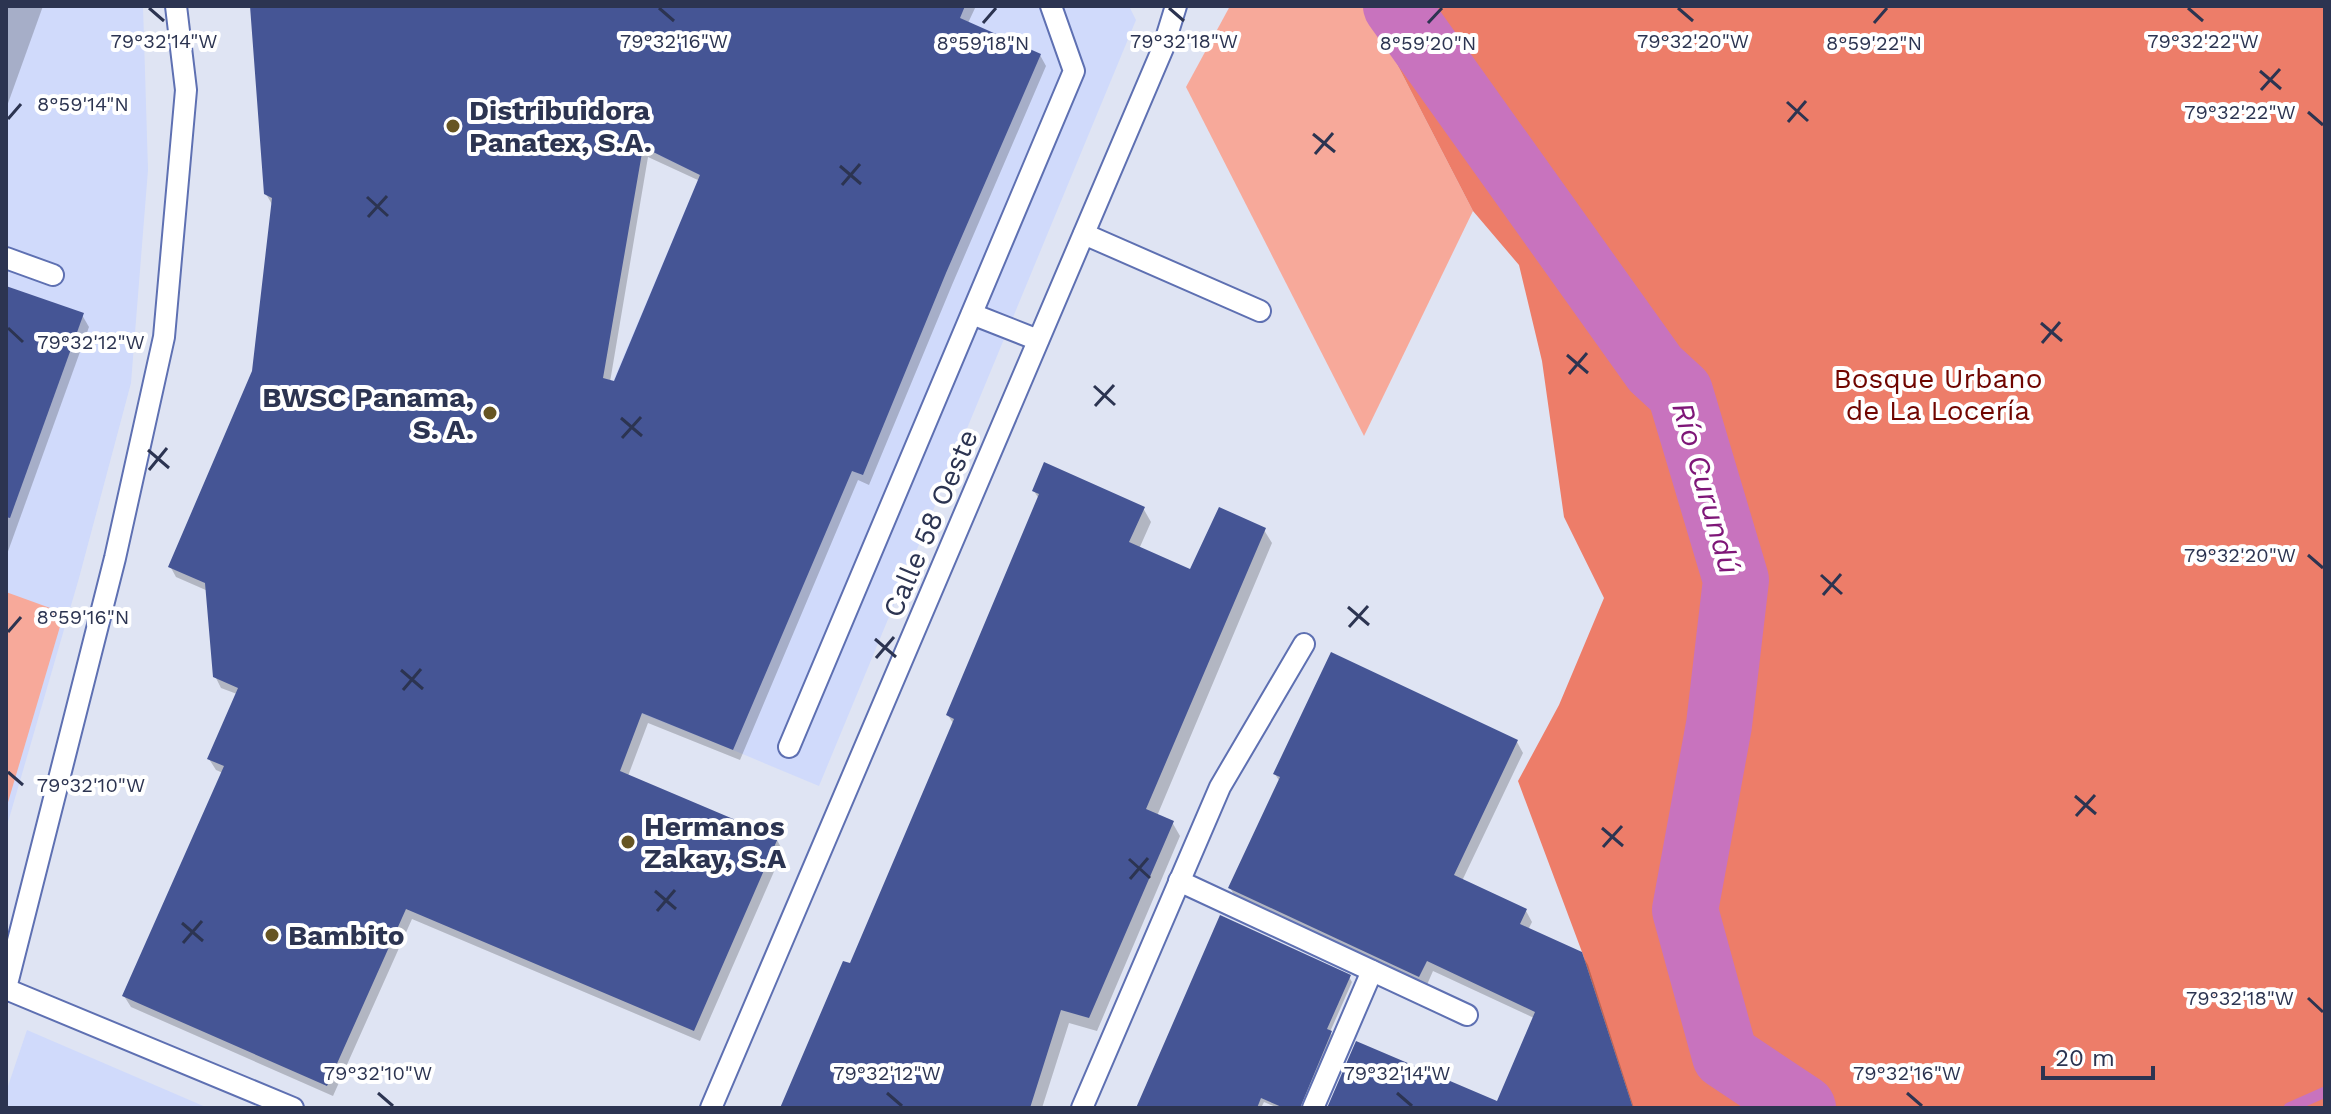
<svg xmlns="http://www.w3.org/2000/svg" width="2331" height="1114" viewBox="0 0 2331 1114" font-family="'Work Sans',sans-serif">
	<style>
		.built { fill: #d0dafb }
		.green { fill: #f7a99a }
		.forest { fill: #ed7d69 }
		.shadow { fill: #0003; fill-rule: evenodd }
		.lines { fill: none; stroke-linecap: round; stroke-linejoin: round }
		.stream { stroke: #c873be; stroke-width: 11 }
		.river { stroke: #c873be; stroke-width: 66 }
		.building { fill: #455595; fill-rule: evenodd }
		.service-casing { stroke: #5e70b2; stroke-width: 24 }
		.service { stroke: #fff; stroke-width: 20 }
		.ticks { fill: none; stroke: #2c3451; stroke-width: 3 }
		.poi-dot { fill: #665523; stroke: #fff; stroke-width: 3 }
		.labels { text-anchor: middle; stroke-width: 8; stroke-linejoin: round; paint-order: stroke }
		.poi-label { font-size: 28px; font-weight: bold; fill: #2c3451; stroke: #fff; text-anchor: start }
		.park-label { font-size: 28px; fill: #700500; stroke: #fff }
		.street-label { font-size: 28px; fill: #2c3451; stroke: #fff }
		.water-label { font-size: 30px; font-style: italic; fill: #7e1677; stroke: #fff }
		.ticks-label { font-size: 20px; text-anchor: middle; fill: #2c3451; stroke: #fff; stroke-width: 8; stroke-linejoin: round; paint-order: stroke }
	</style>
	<rect width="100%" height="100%" fill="#dfe4f3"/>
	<!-- built -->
	<g class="built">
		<polygon points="6,6 143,6 148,170 131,383 79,578 6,829"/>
		<polygon points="687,6 1129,6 1136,20 819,786 733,750 497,656 700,175 660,156"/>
		<polygon points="27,1030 208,1108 6,1108 6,1092"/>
	</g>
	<!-- green -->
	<g class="green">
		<polygon points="1230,6 1367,6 1473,211 1364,436 1186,87"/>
		<polygon points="6,592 64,613 6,809"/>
	</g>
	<!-- forest -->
	<polygon class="forest" points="1367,6 2325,6 2325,1108 1633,1108 1582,952 1518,781 1559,705 1604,598 1564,517 1542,361 1519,265 1473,211"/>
	<!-- shadow -->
	<g class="shadow">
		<polygon points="6,6 43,6 6,109"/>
		<path d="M252 6H976L968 23 1040 55 1046 66 952 285 869 485 858 480 740 760 648 723 628 776 777 840 783 851 700 1041 412 919 333 1096 131 1007 124 996 223 773 216 770 209 759 237 694 221 688 215 676 208 591 176 577 170 566 254 371 273 206 266 194ZM648 157 700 181 615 383 610 382Z"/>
		<polygon points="6,288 82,315 89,327 6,557"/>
		<polygon points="1034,491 1143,508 1151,522 1139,549 1191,572 1264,530 1272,543 1157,816 1172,822 1180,836 1097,1031 1069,1023 1042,1108 782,1108 851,966 954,725 948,715 1039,499"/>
		<polygon points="1517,742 1523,753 1462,881 1526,911 1532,922 1528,930 1581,953 1588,965 1634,1108 1329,1108 1498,1104 1534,1018 1433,971 1426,987 1237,899 1230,888 1280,782 1275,774"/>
		<polygon points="1349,977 1352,982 1330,1032 1334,1038 1304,1108 1278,1108 1264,1102 1261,1108 1138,1108"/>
	</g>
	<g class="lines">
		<!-- stream -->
		<polyline class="stream" points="2289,1108 2325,1092"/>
		<!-- river -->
		<polyline class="river" points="1396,6 1655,369 1680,392 1736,580 1719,725 1685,910 1725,1056 1803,1108"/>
	</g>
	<!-- building -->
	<g class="building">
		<path d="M250 6H965L960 18 1041 54 946 273 863 475 852 471 733 750 642 713 620 771 778 838 694 1031 406 909 327 1086 122 996 224 766 207 759 238 688 213 677 205 583 168 567 252 371 272 198 264 194ZM643 147 700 175 614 381 603 378Z"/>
		<polygon points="6,286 84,313 10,518 6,517"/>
		<polygon points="1044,462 1145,507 1129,542 1190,569 1219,507 1266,528 1146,809 1174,821 1089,1018 1061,1010 1030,1108 780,1108 843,961 850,963 954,719 946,715 1039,494 1032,491"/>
		<polygon points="1331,652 1518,740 1454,875 1527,909 1520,924 1582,952 1633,1108 1327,1108 1356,1041 1497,1101 1535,1012 1427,961 1419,977 1228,888 1280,777 1273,774"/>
		<polygon points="1220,915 1351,975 1327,1029 1332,1031 1300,1108 1284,1108 1261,1098 1257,1108 1136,1108"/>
	</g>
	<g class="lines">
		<!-- service casing -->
		<g class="service-casing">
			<g id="service">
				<polyline points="1084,234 1260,311"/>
				<polyline points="6,258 53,275"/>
				<polyline points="972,314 1038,340"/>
				<polyline points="789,747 1074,71 1051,6"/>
				<polyline points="1179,881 1467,1015"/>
				<polyline points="6,988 115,558 164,337 186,90 176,6"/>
				<polyline points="6,989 293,1108"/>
				<polyline points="711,1108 1163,48 1176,6"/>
				<polyline points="1082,1108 1220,787 1304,644"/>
				<polyline points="1313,1108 1372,971"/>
			</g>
		</g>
		<!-- service -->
		<use href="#service" class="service"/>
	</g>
	<!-- ticks -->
	<path class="ticks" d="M149 8 164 21M659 8 674 21M1169 8 1184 21M1678 8 1693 21M2188 8 2203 21M983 23 996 8M1428 23 1442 8M1874 23 1887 8M2260 71 2281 89M2261 90 2280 69M1787 102 1808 121M2308 112 2323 125M8 119 21 104M1788 122 1806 101M1313 134 1335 152M1315 154 1333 133M840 166 861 184M842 185 860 164M367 197 388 216M368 217 387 196M2041 323 2062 341M8 328 23 342M2042 343 2060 322M1567 355 1588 373M1569 374 1587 353M1094 386 1115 405M1095 406 1114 385M621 418 642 436M622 438 641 417M148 450 169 468M149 470 167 448M2308 555 2323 568M1821 575 1842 594M1823 595 1841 574M1348 607 1369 625M1349 627 1368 606M8 632 21 617M875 639 896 657M876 658 894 637M401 670 423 689M403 690 421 669M8 772 23 785M2075 796 2096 814M2076 816 2095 795M1602 828 1623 846M1603 847 1622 826M1129 859 1150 878M1130 879 1148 858M655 891 676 909M657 911 675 890M182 923 203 941M183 943 202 921M2308 998 2323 1012M378 1093 393 1106M887 1093 902 1106M1397 1093 1412 1106M1907 1093 1922 1106"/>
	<!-- markers -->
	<g class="poi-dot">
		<circle cx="453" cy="126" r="8"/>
		<circle cx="490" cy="413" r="8"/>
		<circle cx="628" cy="842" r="8"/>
		<circle cx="272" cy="935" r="8"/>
	</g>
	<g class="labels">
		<!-- poi labels -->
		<g class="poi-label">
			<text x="469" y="120">Distribuidora<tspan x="469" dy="32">Panatex, S.A.</tspan></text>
			<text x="474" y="407" text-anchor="end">BWSC Panama,<tspan x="474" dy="32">S. A.</tspan></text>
			<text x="644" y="836">Hermanos<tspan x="644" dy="32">Zakay, S.A</tspan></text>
			<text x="288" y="945">Bambito</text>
		</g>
		<!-- park labels -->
		<g class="park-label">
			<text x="1938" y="388">Bosque Urbano<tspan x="1938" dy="32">de La Locería</tspan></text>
		</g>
		<!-- street labels -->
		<g class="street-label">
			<text transform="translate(930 523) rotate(-67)" y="10">Calle 58 Oeste</text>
		</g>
		<!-- water labels -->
		<g class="water-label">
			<text transform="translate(1706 488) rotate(74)" y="10">Río Curundú</text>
		</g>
	</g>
	<g class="ticks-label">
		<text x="2203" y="48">79°32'22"W</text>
		<text x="164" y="48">79°32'14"W</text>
		<text x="674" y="48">79°32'16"W</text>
		<text x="1184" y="48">79°32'18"W</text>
		<text x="1693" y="48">79°32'20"W</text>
		<text x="1428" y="50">8°59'20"N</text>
		<text x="983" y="50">8°59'18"N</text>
		<text x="1874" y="50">8°59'22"N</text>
		<text x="83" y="111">8°59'14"N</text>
		<text x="2240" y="119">79°32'22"W</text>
		<text x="91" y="349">79°32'12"W</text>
		<text x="2240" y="562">79°32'20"W</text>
		<text x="83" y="624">8°59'16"N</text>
		<text x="91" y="792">79°32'10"W</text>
		<text x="2240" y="1005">79°32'18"W</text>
		<text x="378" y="1080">79°32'10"W</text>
		<text x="887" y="1080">79°32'12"W</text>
		<text x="1397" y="1080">79°32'14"W</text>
		<text x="1907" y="1080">79°32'16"W</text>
	</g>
	<!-- border -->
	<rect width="2331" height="1114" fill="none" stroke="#2c3451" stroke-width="16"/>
	<!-- scale -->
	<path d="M2043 1066v12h110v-12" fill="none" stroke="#2c3451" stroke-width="4"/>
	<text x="2055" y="1066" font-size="24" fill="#2c3451" stroke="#ffffff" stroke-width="6" paint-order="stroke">20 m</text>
</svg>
